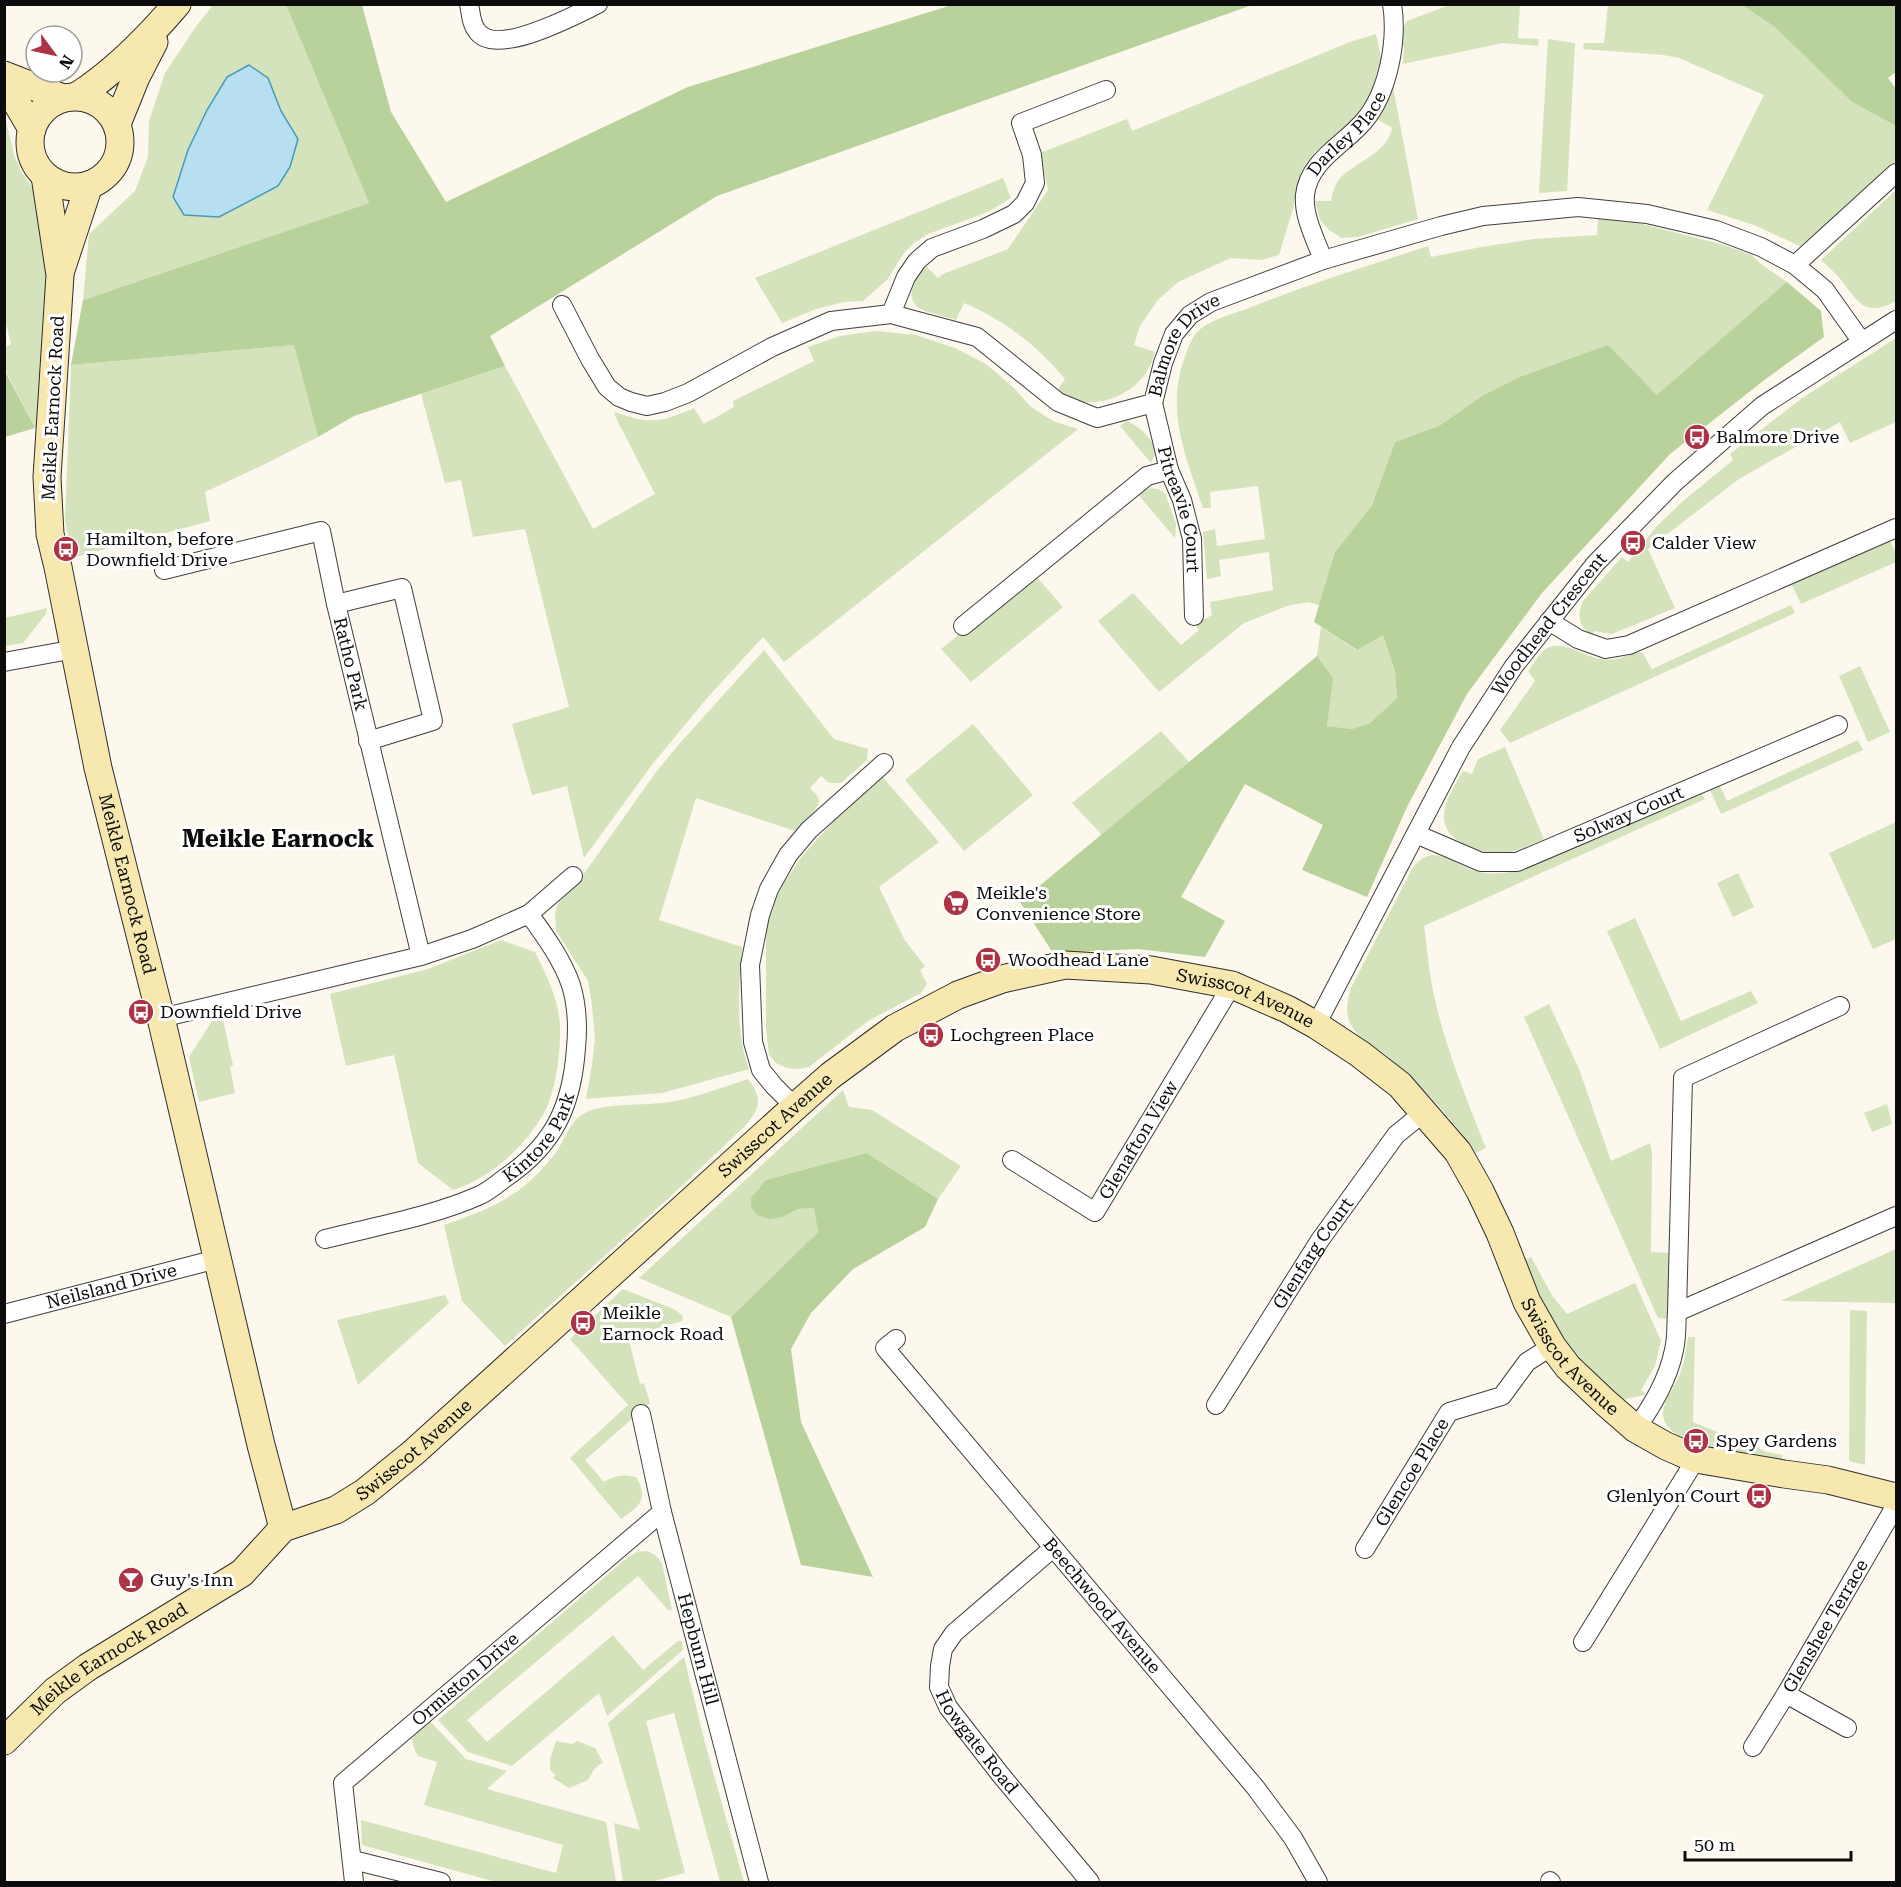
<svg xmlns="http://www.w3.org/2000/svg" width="1901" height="1887" viewBox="0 0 1901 1887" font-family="'Roboto Serif',serif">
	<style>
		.green { fill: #d4e3bb }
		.forest { fill: #b9d29c }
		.water { fill: #b7dfef; stroke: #4799be; stroke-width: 1.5 }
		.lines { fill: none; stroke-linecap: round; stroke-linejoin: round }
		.street-casing { stroke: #3f3f3f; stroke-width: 20 }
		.secondary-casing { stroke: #2e2e2e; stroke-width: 29 }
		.street { stroke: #fff; stroke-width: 18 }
		.secondary { stroke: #f6e8af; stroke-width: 27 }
		.labels { text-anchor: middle; stroke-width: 6; stroke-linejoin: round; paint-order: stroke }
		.street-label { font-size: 18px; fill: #0c0c0c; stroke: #fff }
		.poi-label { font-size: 18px; fill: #0c0c0c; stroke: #fff; text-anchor: start }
		.district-label { font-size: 24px; font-weight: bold; fill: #0c0c0c; stroke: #fff }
	</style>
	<rect width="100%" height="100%" fill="#fdf8ed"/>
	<!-- green -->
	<g class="green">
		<path d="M1452 4 1520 5 1518 38 1539 39 1538 46 1503 43 1403 64 1404 46H1400C1400 36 1401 29 1407 21Z"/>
		<polygon points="213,5 286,5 369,203 83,300 89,234 135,191 148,157 149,121 165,73 197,25"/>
		<polygon points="1608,5 1742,5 1776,28 1852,102 1896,126 1896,162 1804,248 1754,225 1707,210 1764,95 1679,58 1663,55 1583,49 1584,43 1604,43"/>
		<path d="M1376 34 1381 58 1371 94 1363 109 1352 122 1315 152 1304 166 1299 178 1293 209 1279 255 1261 260 1231 258 1178 282 1157 301 1140 326 1134 345 1155 352C1148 384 1115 405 1083 402 1074 401 1065 395 1056 392L1065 379C1037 345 1004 320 964 303L956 320C948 317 924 312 919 308 903 297 916 274 925 265L938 278 943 274 1008 249 1048 190 1040 153 1127 119 1132 131 1350 42Z"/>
		<polygon points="1548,39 1575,43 1567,191 1539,193"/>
		<path d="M1393 87 1418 219 1358 237 1342 238 1329 230 1320 220 1315 201H1331C1332 194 1335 185 1339 179 1355 162 1388 153 1392 128L1377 119Z"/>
		<polygon points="4,112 14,155 22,173 34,190 48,278 43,322 40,427 35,428 5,369 5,347 11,344 4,316"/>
		<polygon points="1003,178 1011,198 988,212 928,234 914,243 904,253 887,280 863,301 844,302 816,309 782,323 755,278"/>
		<path d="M1896 190V301C1866 317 1859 304 1842 281 1836 273 1828 267 1821 260Z"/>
		<path d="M1598 219 1638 223 1724 245 1752 255 1761 264 1787 282 1659 397 1608 346 1482 396 1439 426 1395 442 1372 505 1335 552 1324 607 1308 602 1287 606 1244 623 1159 692 1098 621 1133 593 1181 645 1199 630 1195 625 1212 615 1210 602 1273 590 1269 552 1219 560 1221 576 1207 579 1203 532 1215 529 1217 546 1265 539 1258 486 1210 492 1211 508H1203C1187 459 1166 414 1183 362 1186 353 1189 344 1194 336 1204 321 1230 315 1246 309 1306 285 1367 266 1428 246L1431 257 1481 247 1534 239 1597 235Z"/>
		<path d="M876 331 916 335 955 348 986 364 1014 388 1031 407 1053 421 1078 429 784 662 763 637 708 697 651 766 584 858 567 786 532 795 512 724 569 707 525 529 473 537 461 480 445 483 421 394 505 366 593 529 655 494 614 414 616 412C648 425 663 422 694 408L704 424 734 407 733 401 814 361 808 347 840 336Z"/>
		<path d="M1896 338V422L1850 443 1840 422 1739 479 1648 549 1675 608 1612 634 1595 631 1591 635C1578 625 1577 615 1583 601L1622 557 1628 562 1657 526 1682 502 1733 460 1730 454 1802 398Z"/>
		<polygon points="294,345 318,437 263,465 205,492 210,521 72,558 65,520 71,365"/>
		<path d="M1126 421C1141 427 1151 437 1156 452L1151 463 1120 426Z"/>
		<polygon points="1142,488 1158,489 1165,493 1176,524 1175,538 1136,492"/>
		<polygon points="1890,541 1896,553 1896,562 1801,604 1791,583"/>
		<polygon points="1034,574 1063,607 971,682 941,649"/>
		<path d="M1791 605 1795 613 1510 743 1500 730 1535 681 1528 671C1533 665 1537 657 1542 652 1559 636 1582 656 1600 659 1619 662 1626 654 1642 652L1652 669Z"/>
		<polygon points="47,608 46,614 23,643 5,646 5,618"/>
		<polygon points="1321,627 1356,650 1383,634 1395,671 1397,698 1370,723 1352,729 1327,726 1332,678 1317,656"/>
		<path d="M764 650 834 739 868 749 867 760 841 783H829L821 776 810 788C812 791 818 795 819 800 820 808 801 825 795 831L696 798 659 920 742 947C739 986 735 1032 749 1069L662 1093 586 1099 592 1065 595 1039 592 1005 588 981 556 931 555 913 558 903 576 885 656 772 680 743Z"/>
		<polygon points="1860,666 1890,732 1868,742 1839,676"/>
		<polygon points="973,724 1033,795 964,851 905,780"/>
		<polygon points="1161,731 1189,762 1102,835 1072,803"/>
		<polygon points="1858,740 1863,750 1721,814 1709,788 1719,784 1727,801"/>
		<path d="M1505 747 1544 839C1530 845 1516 853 1500 853 1479 854 1441 840 1444 814 1445 800 1456 783 1463 771L1472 774 1478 759Z"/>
		<polygon points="880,774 939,842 879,887 904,939 925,966 920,970 927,984 921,993 868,1021 809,1067 798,1069 787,1068 776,1063 769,1055 766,1027 766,931 769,912 782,886 803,855 861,791"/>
		<path d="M1701 793 1705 799 1424 926C1427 946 1428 966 1432 986 1443 1042 1465 1095 1486 1148L1474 1154C1459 1122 1412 1078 1385 1054 1374 1046 1360 1040 1353 1028 1344 1015 1347 1002 1351 988L1412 869C1435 839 1452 866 1479 872 1492 875 1504 873 1517 871Z"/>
		<polygon points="1896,822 1896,939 1873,949 1829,853"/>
		<polygon points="1738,873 1754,907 1733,917 1717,883"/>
		<polygon points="1635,918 1681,1021 1751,991 1758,1003 1660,1049 1607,931"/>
		<path d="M501 940 535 952C545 972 556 994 559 1016 563 1040 556 1095 543 1115 522 1149 492 1177 453 1190L418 1163 394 1055 346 1066 330 994 428 969Z"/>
		<polygon points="1549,1004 1579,1069 1611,1161 1650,1143 1652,1152 1651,1252 1669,1253 1668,1319 1658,1318 1524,1017"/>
		<polygon points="223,1020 233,1065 230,1067 235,1093 199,1102 189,1057 212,1021"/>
		<path d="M748 1079C762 1098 761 1107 746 1125L672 1195 505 1346 462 1301 444 1225C491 1209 522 1196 554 1155 564 1143 569 1122 583 1114 602 1102 646 1106 669 1102 693 1099 725 1086 748 1079Z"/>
		<polygon points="843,1090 849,1107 872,1110 961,1166 938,1199 867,1153 783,1217 798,1209 815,1208 818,1232 731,1317 639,1278"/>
		<polygon points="1887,1104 1892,1124 1872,1132 1864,1113"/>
		<polygon points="1896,1249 1896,1303 1780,1301"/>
		<path d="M1531 1257 1553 1297 1567 1314 1635 1283 1661 1341 1655 1366 1641 1390 1646 1394 1644 1395 1622 1400C1605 1385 1587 1369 1572 1351 1550 1325 1537 1292 1524 1261Z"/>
		<path d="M623 1289 674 1309 683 1316 682 1321 678 1322 628 1337 640 1384 644 1383 650 1403 585 1460 604 1482C615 1475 623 1474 636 1477 649 1499 640 1506 621 1519L570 1458 628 1405 570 1339Z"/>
		<polygon points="445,1295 449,1303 358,1385 337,1320"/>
		<polygon points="1850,1310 1867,1311 1865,1465 1849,1461"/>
		<path d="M1688 1337H1695L1693 1422 1767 1452 1783 1455 1781 1461 1705 1449 1707 1444 1693 1439 1691 1442C1675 1435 1657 1424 1665 1404 1668 1395 1674 1387 1678 1379 1684 1365 1686 1351 1688 1337Z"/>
		<polygon points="647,1551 655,1555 662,1563 672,1610 668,1610 638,1576 467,1720 487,1742 613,1635 643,1670 678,1641 682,1641 683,1650 607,1716 599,1693 512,1766 468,1752 438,1720 627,1558 637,1552"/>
		<polygon points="684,1657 705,1743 744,1882 720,1882 674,1713 646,1721 685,1873 651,1882 623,1882 614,1823 640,1830 608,1723"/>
		<path d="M427 1718 466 1759 507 1771 487 1789 606 1822 616 1882H496L362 1845 361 1820 556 1873 563 1845 424 1805 437 1762 418 1756C407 1736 414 1733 427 1718Z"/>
		<polygon points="556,1741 572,1744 577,1741 595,1748 603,1762 595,1768 588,1780 569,1788 553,1778 556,1775 550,1770 550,1759"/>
	</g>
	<!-- forest -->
	<g class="forest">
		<polygon points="286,5 362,5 391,112 446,202 688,87 952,5 1252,5 717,196 490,336 505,366 354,416 318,437 294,345 71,365 83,300 369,203"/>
		<polygon points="1742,5 1896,5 1896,72 1888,78 1896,89 1896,126 1852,102 1776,28"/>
		<polygon points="1787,282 1821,311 1824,337 1767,378 1670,454 1542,593 1467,694 1407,807 1367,897 1302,870 1323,825 1245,784 1181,897 1225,921 1205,957 1138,949 1053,953 1020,902 1317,656 1333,678 1327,726 1352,729 1370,723 1397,698 1395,671 1383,635 1357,650 1314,622 1335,552 1372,505 1395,442 1439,426 1482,396 1520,377 1608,345 1657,395"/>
		<polygon points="4,369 35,428 5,437 4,437"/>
		<polygon points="867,1153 938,1199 925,1227 853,1269 811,1313 791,1349 801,1422 873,1577 801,1565 731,1317 818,1232 814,1208 798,1209 783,1217 769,1219 757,1215 751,1207 751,1198 766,1180"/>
	</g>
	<!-- water -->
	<polygon class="water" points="249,65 268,78 281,111 298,139 290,167 278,186 219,217 184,215 173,197 188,150 207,110 227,77"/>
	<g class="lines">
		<!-- street casing -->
		<g class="street-casing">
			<g id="street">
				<path d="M469 4C471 13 471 24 477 31 496 58 575 15 598 4"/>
				<path id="s1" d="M1323 260C1316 240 1303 217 1305 195 1309 160 1344 145 1364 121 1388 93 1398 41 1392 4"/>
				<polyline points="1795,265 1896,173"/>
				<path id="s2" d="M562 305 590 359 607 387 619 397 631 402 647 406 665 402 688 393 772 347 831 321 891 314 977 337 1058 402 1097 418 1153 403 1163 363 1174 334 1190 315 1211 302 1323 260 1441 226 1483 216 1578 207 1647 214 1716 230 1761 247 1795 265 1825 290 1862 342"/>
				<polyline points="891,314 906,277 917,261 932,248 983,229 1014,214 1025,203 1035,183 1032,155 1021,123 1106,90"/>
				<path id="s3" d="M1153 403 1169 470 1182 500 1192 539 1194 616"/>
				<path id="s4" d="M164 570 321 531 336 604 421 956"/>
				<polyline points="336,604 402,588 433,721 368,741"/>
				<polyline points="1549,621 1578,639 1606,649 1629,645 1896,528"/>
				<polyline points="963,626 1147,476 1169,470"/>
				<polyline points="4,662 75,649"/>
				<path id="s5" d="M1416 834 1481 862H1517L1838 725"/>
				<polyline points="161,1018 421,956 472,939 529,914 573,876"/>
				<path id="s6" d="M1316 1025 1461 747 1514 666 1595 564 1675 482 1762 406 1896 320"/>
				<polyline points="795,1107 774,1086 761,1070 753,1042 750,965 760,915 769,889 788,855 809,830 884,763"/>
				<path id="s7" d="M1012 1160 1095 1212 1232 985"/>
				<path id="s8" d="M325 1239C376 1226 430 1217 478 1196 488 1192 497 1184 505 1178 554 1145 572 1106 576 1048 578 1027 577 1005 571 985 562 959 545 936 529 914"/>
				<polyline points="1677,1312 1896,1216"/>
				<path id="s9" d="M4 1314 217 1259"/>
				<path id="s10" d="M896 1339 885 1348 1255 1787 1293 1838 1318 1882"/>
				<path id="s11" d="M1216 1405 1320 1240 1396 1135 1423 1113"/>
				<path id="s12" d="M641 1414 662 1512 759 1882"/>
				<path d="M1636 1429C1653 1404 1668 1380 1674 1350 1677 1338 1676 1325 1677 1312L1683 1078 1840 1006"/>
				<path id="s13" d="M1053 1548 954 1633 943 1649 940 1666 939 1687 948 1707 1000 1774 1090 1882"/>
				<path id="s14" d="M1365 1549 1449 1412 1502 1396 1527 1362 1552 1346"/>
				<polyline points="1583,1642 1696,1459"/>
				<polyline points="1786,1694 1847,1728"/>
				<path id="s15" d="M1753 1747 1786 1694 1896 1505"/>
				<polyline points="353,1860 441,1882"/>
				<polyline points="1550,1881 1551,1882"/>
				<path id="s16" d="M354 1882 343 1783 662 1512"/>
			</g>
		</g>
		<!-- secondary casing -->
		<g class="secondary-casing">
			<g id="secondary">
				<polyline points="4,75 63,98"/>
				<polyline points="4,81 32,129"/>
				<path d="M77 96C115 72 147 39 177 4"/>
				<circle cx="75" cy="142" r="45"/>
				<polyline points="117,124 136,77 154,42"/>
				<path id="s17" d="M45 176 60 275 47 477 50 534 58 567 98 768 161 1018 261 1445 283 1528"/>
				<polyline points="61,270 89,185"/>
				<path id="s18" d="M4 1741 55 1691 88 1667 242 1573 283 1528 336 1510 365 1492 413 1453 795 1107 830 1076 895 1028 958 995 1002 979 1065 965 1151 970 1232 985 1287 1009 1316 1025 1360 1054 1400 1085 1458 1152 1480 1191 1500 1233 1527 1302 1552 1346 1568 1367 1606 1403 1636 1429 1666 1446 1696 1459 1784 1474 1828 1480 1896 1497"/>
			</g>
		</g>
		<!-- street -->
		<use href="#street" class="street"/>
		<!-- secondary -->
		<use href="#secondary" class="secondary"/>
	</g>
	<!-- icons -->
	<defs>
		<g id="bus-disc" transform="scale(1.35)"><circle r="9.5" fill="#ac3445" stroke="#fff"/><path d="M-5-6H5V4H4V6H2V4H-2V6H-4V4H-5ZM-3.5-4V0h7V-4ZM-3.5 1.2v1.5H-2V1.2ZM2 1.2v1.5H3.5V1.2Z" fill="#fff"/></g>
		<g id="supermarket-disc" transform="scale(1.35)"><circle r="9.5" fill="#ac3445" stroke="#fff"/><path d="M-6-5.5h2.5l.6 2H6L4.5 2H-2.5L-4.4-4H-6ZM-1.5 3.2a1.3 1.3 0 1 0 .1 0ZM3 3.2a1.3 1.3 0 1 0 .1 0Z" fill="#fff"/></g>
		<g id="bar-disc" transform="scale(1.35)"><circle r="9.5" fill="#ac3445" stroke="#fff"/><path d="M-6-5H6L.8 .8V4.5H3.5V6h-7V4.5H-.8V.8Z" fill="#fff"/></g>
	</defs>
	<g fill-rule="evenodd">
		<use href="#bus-disc" x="1697" y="437"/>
		<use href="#bus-disc" x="1633" y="543"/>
		<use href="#bus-disc" x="66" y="549"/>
		<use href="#supermarket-disc" x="956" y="903"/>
		<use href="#bus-disc" x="988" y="960"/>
		<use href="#bus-disc" x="141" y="1012"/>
		<use href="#bus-disc" x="931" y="1035"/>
		<use href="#bus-disc" x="583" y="1323"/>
		<use href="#bus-disc" x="1696" y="1441"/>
		<use href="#bus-disc" x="1759" y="1496"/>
		<use href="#bar-disc" x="131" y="1580"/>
	</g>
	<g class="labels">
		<!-- street labels -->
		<g class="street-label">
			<text dy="6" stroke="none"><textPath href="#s1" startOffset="144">Darley Place</textPath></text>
			<text dy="6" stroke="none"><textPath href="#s2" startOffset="764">Balmore Drive</textPath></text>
			<text transform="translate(53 408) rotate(-87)" y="6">Meikle Earnock Road</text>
			<text dy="6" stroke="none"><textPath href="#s3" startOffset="110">Pitreavie Court</textPath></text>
			<text dy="6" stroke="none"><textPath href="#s6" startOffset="465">Woodhead Crescent</textPath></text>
			<text dy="6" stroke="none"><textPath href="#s4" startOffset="298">Ratho Park</textPath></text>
			<text dy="6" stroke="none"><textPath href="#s5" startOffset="228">Solway Court</textPath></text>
			<text dy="6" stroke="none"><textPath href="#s17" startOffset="718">Meikle Earnock Road</textPath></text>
			<text dy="6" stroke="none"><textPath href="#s18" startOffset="1516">Swisscot Avenue</textPath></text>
			<text dy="6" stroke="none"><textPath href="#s18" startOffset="994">Swisscot Avenue</textPath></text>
			<text dy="6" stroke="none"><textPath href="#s8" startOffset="246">Kintore Park</textPath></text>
			<text dy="6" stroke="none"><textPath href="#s7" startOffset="182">Glenafton View</textPath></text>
			<text dy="6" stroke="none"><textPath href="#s11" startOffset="180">Glenfarg Court</textPath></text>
			<text dy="6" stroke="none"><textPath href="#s9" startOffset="111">Neilsland Drive</textPath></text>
			<text dy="6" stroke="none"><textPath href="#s18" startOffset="2020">Swisscot Avenue</textPath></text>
			<text dy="6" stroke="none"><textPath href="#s18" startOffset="508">Swisscot Avenue</textPath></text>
			<text dy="6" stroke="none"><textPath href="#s14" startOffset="90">Glencoe Place</textPath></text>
			<text dy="6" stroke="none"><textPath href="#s10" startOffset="351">Beechwood Avenue</textPath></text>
			<text dy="6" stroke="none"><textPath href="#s15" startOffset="141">Glenshee Terrace</textPath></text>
			<text dy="6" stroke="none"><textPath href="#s12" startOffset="242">Hepburn Hill</textPath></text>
			<text dy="6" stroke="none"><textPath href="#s18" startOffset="134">Meikle Earnock Road</textPath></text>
			<text dy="6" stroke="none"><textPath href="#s16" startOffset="260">Ormiston Drive</textPath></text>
			<text dy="6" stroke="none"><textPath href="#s13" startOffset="255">Howgate Road</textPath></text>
		</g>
		<!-- poi labels -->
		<g class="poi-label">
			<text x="1716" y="443">Balmore Drive</text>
			<text x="86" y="545">Hamilton, before<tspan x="86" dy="21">Downfield Drive</tspan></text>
			<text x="1652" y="549">Calder View</text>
			<text x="976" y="899">Meikle's<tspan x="976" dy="21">Convenience Store</tspan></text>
			<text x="1008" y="966">Woodhead Lane</text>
			<text x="160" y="1018">Downfield Drive</text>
			<text x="950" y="1041">Lochgreen Place</text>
			<text x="602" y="1319">Meikle<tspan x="602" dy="21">Earnock Road</tspan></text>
			<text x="1716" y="1447">Spey Gardens</text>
			<text x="1740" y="1502" text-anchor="end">Glenlyon Court</text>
			<text x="150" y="1586">Guy's Inn</text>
		</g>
		<!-- district labels -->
		<g class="district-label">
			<text x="278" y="847">Meikle Earnock</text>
		</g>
	</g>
	<!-- border -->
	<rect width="1901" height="1887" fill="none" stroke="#0c0c0c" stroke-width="12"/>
	<!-- north arrow -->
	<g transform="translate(54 54) rotate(123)"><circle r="28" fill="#ffffff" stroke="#9e9e9e" stroke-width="1.5"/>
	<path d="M0-4.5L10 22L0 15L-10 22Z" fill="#ac3445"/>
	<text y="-9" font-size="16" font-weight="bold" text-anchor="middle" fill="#0c0c0c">N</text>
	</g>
	<!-- scale -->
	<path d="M1685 1851v9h166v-9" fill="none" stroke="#0c0c0c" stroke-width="3"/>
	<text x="1694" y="1851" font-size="18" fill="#0c0c0c" stroke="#ffffff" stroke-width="4.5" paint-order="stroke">50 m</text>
</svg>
